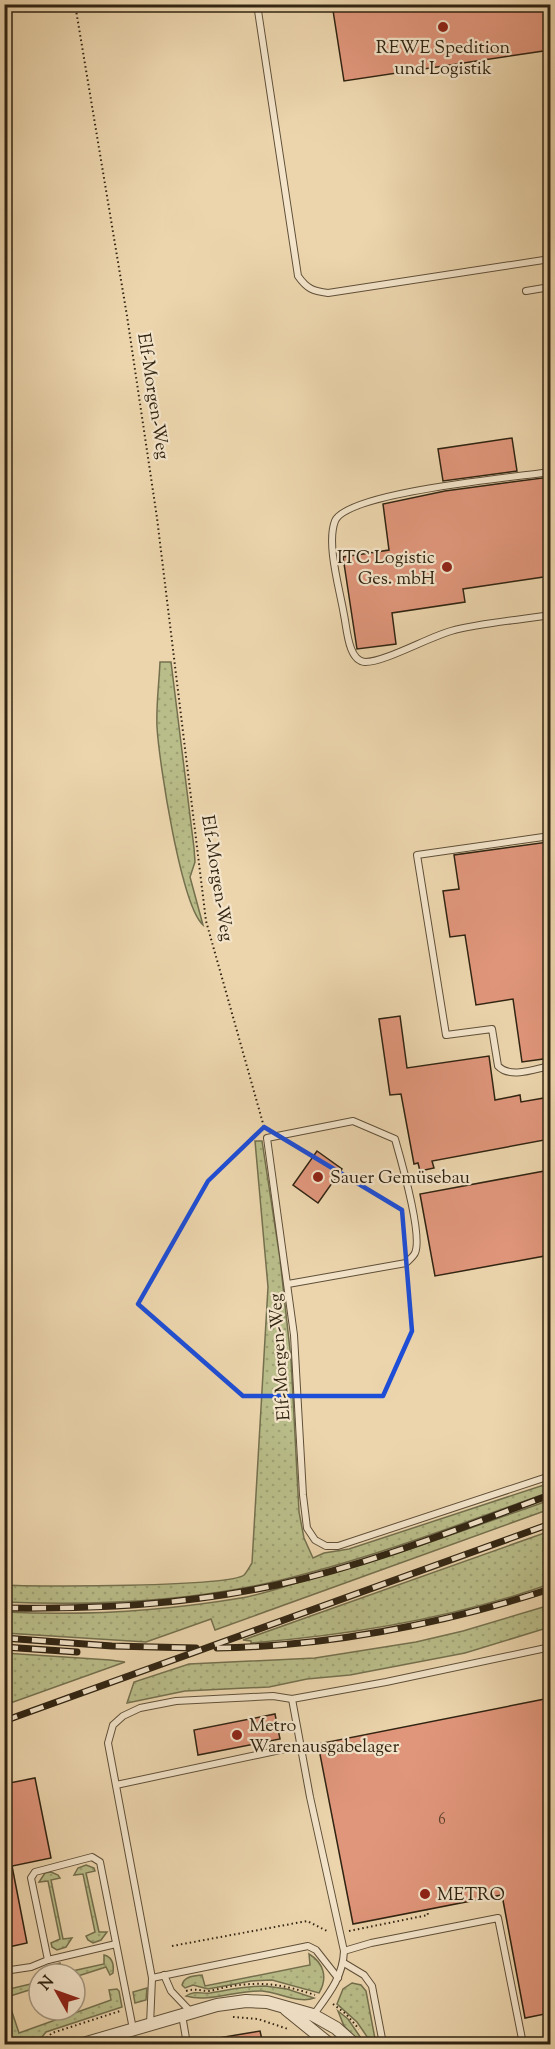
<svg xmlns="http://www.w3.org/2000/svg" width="555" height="2049" viewBox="0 0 555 2049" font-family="'Sorts Mill Goudy',serif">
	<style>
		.grass { fill: url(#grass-dots); stroke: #74704e; stroke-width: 1.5 }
		.building { fill: #e0967b; stroke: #302412; stroke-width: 1.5 }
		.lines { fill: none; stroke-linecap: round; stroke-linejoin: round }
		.lane-casing { stroke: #5f5039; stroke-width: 8 }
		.street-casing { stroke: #5f5039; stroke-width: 14 }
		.path { stroke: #302412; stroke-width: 2; stroke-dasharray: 1.5 3; stroke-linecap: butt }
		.lane { stroke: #f3e4ca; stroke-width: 6 }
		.street { stroke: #f3e4ca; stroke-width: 12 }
		.rail-casing { stroke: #302412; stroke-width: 7 }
		.rail { stroke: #f3e4ca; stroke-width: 4.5; stroke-dasharray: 14; stroke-linecap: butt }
		.marked { fill: none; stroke: #1d4ed8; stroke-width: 4.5; stroke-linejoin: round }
		.poi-dot { fill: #8f2418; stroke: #f3e4ca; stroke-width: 2 }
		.labels { text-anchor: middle; stroke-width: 4.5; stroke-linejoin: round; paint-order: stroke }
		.number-label { font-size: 15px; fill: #5c402c }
		.poi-label { font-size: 18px; fill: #302412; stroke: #f3e4ca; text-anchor: start }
		.street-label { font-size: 18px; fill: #302412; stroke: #f3e4ca }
	</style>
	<defs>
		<pattern id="grass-dots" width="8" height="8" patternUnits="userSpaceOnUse" patternTransform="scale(1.5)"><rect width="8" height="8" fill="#b9bd89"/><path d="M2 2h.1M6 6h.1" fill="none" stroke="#9fa275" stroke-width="1.8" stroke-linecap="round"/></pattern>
	</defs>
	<rect width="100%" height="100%" fill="#ecd5ad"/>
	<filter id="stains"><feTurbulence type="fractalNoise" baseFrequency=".00333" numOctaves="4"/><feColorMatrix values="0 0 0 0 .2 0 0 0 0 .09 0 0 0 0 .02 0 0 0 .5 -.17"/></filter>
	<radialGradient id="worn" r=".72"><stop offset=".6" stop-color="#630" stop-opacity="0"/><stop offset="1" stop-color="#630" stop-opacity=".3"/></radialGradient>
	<!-- grass -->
	<g class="grass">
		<path d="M160 662H171L194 848 195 862 190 877 203 925C181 905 159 762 157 727 156 706 159 684 160 662Z"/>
		<path d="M255 1141H262L280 1259 291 1359 299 1512 304 1538 313 1558 324 1553 349 1549 550 1483V1492C460 1524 370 1559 277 1581 188 1602 96 1606 5 1602V1585C34 1587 229 1587 244 1575 247 1572 250 1566 252 1563L268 1287Z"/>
		<path d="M550 1500V1509L215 1630 211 1619 146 1642 5 1633V1612C83 1616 163 1611 241 1598 264 1594 285 1586 307 1580 390 1558 470 1528 550 1500Z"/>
		<path d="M550 1531V1584C454 1618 353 1635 251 1643V1641L243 1640Z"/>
		<polygon points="550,1605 550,1627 465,1653 350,1675 307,1679 269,1687 185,1691 127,1703 134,1682 189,1664 315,1658 416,1642 463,1631"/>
		<polygon points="4,1653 110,1660 125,1662 5,1705"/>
		<polygon points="86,1865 94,1868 95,1871 86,1873 99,1932 107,1932 101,1940 93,1943 88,1940 86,1936 95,1932 83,1874 74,1875 78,1868"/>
		<polygon points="51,1872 58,1875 60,1878 51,1880 63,1939 72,1938 66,1947 57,1950 52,1947 51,1943 60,1939 48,1881 39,1882 45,1873"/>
		<path d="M309 1954C324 1963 328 1978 319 1993L272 1980 251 1981 208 1989 193 1985 185 1988 182 1985C184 1976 194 1976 202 1975L205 1986 310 1965Z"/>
		<path d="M104 1955C113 1957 114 1965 113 1973L110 1975 106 1967 75 1977V1974H51C51 1968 54 1964 60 1963L63 1973 104 1964Z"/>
		<polygon points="39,1982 39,1987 7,1997 19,2033 111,2000 109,1990 117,1989 119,1991 122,2007 46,2032 37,2043 32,2044 17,2043 5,2037 5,1990"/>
		<polygon points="352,1983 361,1985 366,1991 376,2044 372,2044 357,2022 337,2004 343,1989"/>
		<path d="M265 1986 287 1989 314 1998C299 2004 278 1992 262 1991 236 1990 209 2003 186 1996 195 1990 201 1994 210 1993 229 1990 246 1986 265 1986Z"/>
		<polygon points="147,1988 146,2000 135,2003 133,1992"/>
		<polygon points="338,2011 348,2019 365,2044 361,2044 344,2026"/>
	</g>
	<!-- building -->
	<g class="building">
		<polygon points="332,4 550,4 550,50 344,81"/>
		<polygon points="512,438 517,471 443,481 438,449"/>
		<polygon points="550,477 550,576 463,589 465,602 392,613 396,644 357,649 343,557 389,550 383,504 445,491"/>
		<polygon points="548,842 550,856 550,1058 522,1062 513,999 476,1005 465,935 450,937 443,891 459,889 454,855"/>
		<polygon points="400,1016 407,1068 489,1056 495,1100 520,1095 521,1102 550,1097 550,1139 432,1161 434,1168 420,1171 418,1163 414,1164 401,1094 390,1095 379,1019"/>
		<polygon points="317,1151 342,1169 318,1203 293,1185"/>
		<polygon points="550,1170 550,1255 435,1276 420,1194"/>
		<polygon points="550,1698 550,2013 525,2018 502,1895 353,1924 318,1744"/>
		<polygon points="275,1714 280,1739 198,1755 194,1730"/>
		<polygon points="35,1778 51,1858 12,1866 27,1943 4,1948 4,1784"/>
		<polygon points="260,2031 263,2044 219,2044 218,2038"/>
	</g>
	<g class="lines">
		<!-- lane casing -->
		<g class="lane-casing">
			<g id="lane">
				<path d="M257 4 298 276C307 289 313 291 328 293L550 259"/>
				<polyline points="526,291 550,287"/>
				<path d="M550 472C517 477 347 492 335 521 326 544 340 590 344 615 347 628 348 661 365 662 385 662 429 637 451 631 480 623 520 620 550 615"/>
				<path d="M550 836 417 855 446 1035 492 1029 498 1066C510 1079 535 1069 550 1066"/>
				<path d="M288 1284 406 1263C409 1260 413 1257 415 1253 423 1235 401 1160 395 1139L353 1121 267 1138 294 1335 303 1495 307 1528 315 1540 326 1546H338L550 1476"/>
				<path d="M292 1699 310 1797 344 1951C343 1978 327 1996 312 2017"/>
				<polyline points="116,1785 299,1746"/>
				<polyline points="344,1951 371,1943 498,1918 523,2044"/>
				<polyline points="48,1960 116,1944"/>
				<polyline points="344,1963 364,1975 372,1986 383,2044"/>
				<polyline points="4,1971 31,1967 48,1960 31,1878 35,1872 92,1857 100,1862 133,2029"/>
				<polyline points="164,1975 171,1991 191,2012"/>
				<polyline points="338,1978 316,1950 308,1946 152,1978 108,1743 113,1725 123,1716 140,1708 176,1701 273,1696 292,1699 386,1682 546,1648 550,1649"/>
				<polyline points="182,2015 187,2044"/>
				<polyline points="150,2025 152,1978"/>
			</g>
		</g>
		<!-- street casing -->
		<g class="street-casing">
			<g id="street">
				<polyline points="286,2009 329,2044"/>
				<polyline points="83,2044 217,2005 246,2001 267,2002 313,2015 336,2028 354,2044"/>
			</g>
		</g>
		<!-- path -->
		<g class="path">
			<polyline points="75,4 127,316 157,518 206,921 264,1127"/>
			<polyline points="349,1931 428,1915 427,1910"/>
			<polyline points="172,1946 307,1921 329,1932"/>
			<path d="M186 1991C196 1988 200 1991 209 1991 216 1990 224 1987 232 1986 264 1981 284 1985 315 1995"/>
			<polyline points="333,2004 346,2014 359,2029"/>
			<polyline points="233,2017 258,2019 288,2029"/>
			<polyline points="4,2041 10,2044"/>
			<polyline points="40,2044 52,2033 120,2011"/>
		</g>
		<!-- lane -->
		<use href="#lane" class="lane"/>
		<!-- street -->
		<use href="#street" class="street"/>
		<!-- rail casing -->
		<g class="rail-casing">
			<g id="rail">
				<path d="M4 1608C100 1609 183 1605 277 1585 371 1564 460 1528 550 1495"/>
				<polyline points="4,1638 112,1646 196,1648"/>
				<polyline points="4,1647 77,1652"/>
				<path d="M217 1648C331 1646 442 1624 550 1589"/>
				<polyline points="4,1721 550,1524"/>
			</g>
		</g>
		<!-- rail -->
		<use href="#rail" class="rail"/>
	</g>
	<!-- marked area -->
	<path class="marked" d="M264 1127 402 1210 412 1331 383 1396H243L138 1304 208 1181Z"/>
	<!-- markers -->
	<g class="poi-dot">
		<circle cx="443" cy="27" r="6"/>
		<circle cx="447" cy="567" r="6"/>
		<circle cx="318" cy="1177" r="6"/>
		<circle cx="237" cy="1735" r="6"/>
		<circle cx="425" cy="1894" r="6"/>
	</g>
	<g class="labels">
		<!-- number labels -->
		<g class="number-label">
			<text x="442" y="1824">6</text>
		</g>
		<!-- poi labels -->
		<g class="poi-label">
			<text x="443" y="53" text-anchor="middle">REWE Spedition<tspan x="443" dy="21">und Logistik</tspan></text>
			<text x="435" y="563" text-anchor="end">ITC Logistic<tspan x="435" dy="21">Ges. mbH</tspan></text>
			<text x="330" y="1183">Sauer Gemüsebau</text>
			<text x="249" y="1731">Metro<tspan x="249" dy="21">Warenausgabelager</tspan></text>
			<text x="437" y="1900">METRO</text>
		</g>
		<!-- street labels -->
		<g class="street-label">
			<text transform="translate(154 396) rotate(81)" y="6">Elf-Morgen-Weg</text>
			<text transform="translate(218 878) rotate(81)" y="6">Elf-Morgen-Weg</text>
			<text transform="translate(279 1357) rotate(-94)" y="6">Elf-Morgen-Weg</text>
		</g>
	</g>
	<!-- margin -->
	<rect width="555" height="2049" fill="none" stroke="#ecd5ad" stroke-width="24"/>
	<rect x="6" y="6" width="543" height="2037" fill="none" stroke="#302412" stroke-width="3"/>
	<rect x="12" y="12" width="531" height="2025" fill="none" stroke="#302412" stroke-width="1.5"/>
	<!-- north arrow -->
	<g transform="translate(57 1992) rotate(310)"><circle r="28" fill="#f3e4ca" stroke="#a59780" stroke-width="1.5"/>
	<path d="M0-4.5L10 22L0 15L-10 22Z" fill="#8f2418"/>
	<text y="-9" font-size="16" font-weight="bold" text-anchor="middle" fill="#302412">N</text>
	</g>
	<rect width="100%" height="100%" filter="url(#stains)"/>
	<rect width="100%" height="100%" fill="url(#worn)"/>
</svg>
